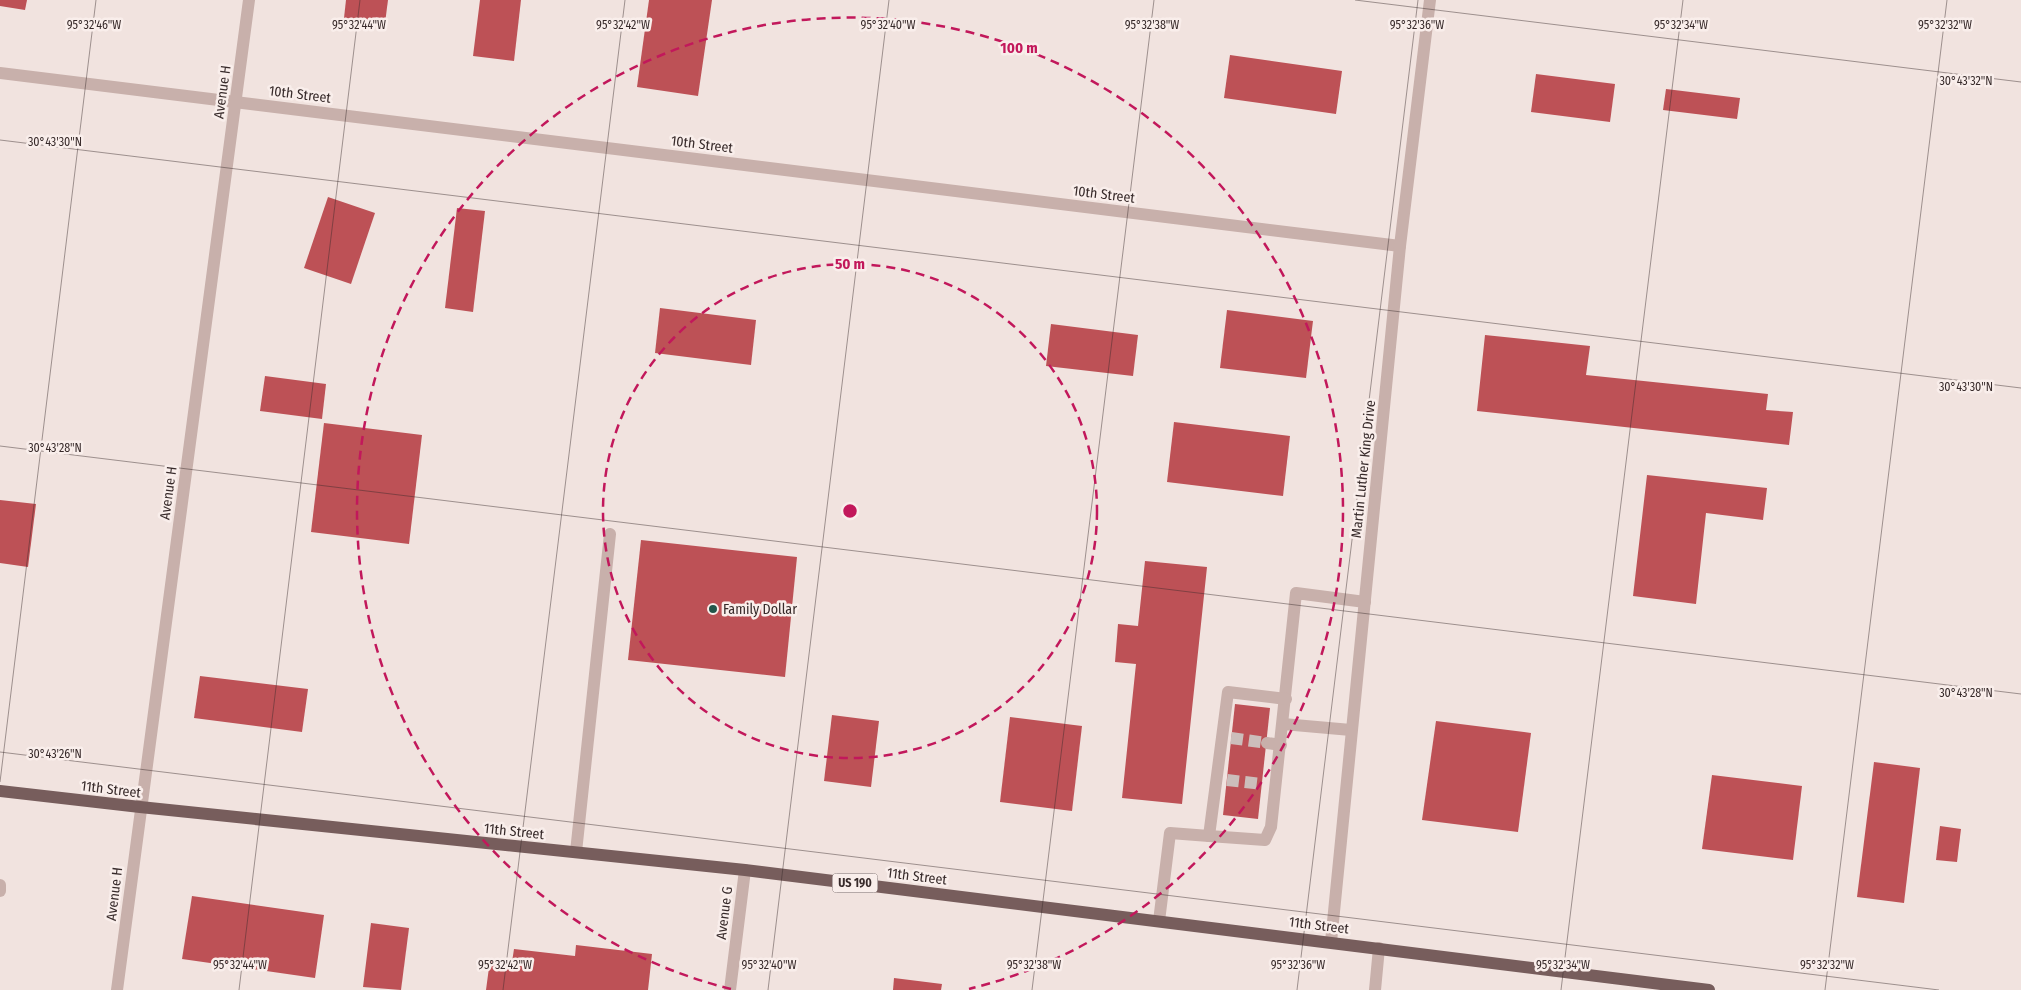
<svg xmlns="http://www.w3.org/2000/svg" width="2021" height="990" viewBox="0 0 2021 990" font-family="'Fira Sans Condensed',sans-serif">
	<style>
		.building { fill: #bd5156 }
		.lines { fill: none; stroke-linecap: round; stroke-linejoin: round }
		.minor-tunnel { stroke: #ccbebb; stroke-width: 12; stroke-dasharray: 12 6; stroke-linecap: butt }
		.minor { stroke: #c8b0ab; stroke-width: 12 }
		.major { stroke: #775d5c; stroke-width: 12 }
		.ticks { fill: none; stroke: #372a2a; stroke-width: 1; stroke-opacity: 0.45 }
		.ring { fill: none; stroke: #c2185b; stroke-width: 2.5; stroke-dasharray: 9 6 }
		.poi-dot { fill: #22554a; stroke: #f9eeeb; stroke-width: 2 }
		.labels { text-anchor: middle; stroke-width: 5; stroke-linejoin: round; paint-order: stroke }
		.shield { fill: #f9eeeb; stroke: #716564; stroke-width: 1 }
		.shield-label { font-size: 12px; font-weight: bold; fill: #372a2a }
		.street-label { font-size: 14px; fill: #372a2a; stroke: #f9eeeb }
		.poi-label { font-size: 14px; fill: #372a2a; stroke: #f9eeeb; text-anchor: start }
		.ticks-label { font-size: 12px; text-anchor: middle; fill: #372a2a; stroke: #f9eeeb; stroke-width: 5; stroke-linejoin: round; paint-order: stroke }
		.centre { fill: #c2185b; stroke: #f9eeeb; stroke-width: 2.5 }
		.ring-label { font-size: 15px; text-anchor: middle; font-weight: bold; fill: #c2185b; stroke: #f9eeeb; stroke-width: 5; stroke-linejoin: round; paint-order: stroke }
	</style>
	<rect width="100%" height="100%" fill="#f1e3df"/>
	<!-- building -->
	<g class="building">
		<polygon points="0,0 27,0 25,10 0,6"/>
		<polygon points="346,0 388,0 385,23 344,18"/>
		<polygon points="480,0 521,0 514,61 473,56"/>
		<polygon points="649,0 712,0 698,96 637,87"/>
		<polygon points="1230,55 1342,71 1336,114 1224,98"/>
		<polygon points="1536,74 1615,84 1610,122 1531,112"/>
		<polygon points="1666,89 1740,98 1737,119 1663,110"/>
		<polygon points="328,197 375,213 351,284 304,268"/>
		<polygon points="457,208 485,211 473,312 445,308"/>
		<polygon points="660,308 756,320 751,365 655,353"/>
		<polygon points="1227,310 1313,321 1306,378 1220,368"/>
		<polygon points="1051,324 1138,335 1133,376 1046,366"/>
		<polygon points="1485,335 1590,346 1586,375 1768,394 1766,410 1793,412 1789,445 1477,411"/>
		<polygon points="265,376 326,384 322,419 260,411"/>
		<polygon points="1174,422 1290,436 1283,496 1167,482"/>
		<polygon points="324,423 422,435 409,544 311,532"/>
		<polygon points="1647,475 1767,488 1763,520 1706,513 1696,604 1633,596"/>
		<polygon points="0,500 36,504 28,567 0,563"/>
		<polygon points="641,540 797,557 785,677 628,660"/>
		<polygon points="1145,561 1207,567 1182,804 1122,798 1136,664 1115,662 1118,624 1138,626"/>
		<polygon points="200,676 308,689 302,732 194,718"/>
		<polygon points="1235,704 1270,708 1258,819 1223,815"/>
		<polygon points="832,715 879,721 871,787 824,781"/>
		<polygon points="1010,717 1082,726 1072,811 1000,802"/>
		<polygon points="1436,721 1531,733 1518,832 1422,820"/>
		<polygon points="1874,762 1920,768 1904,903 1857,897"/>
		<polygon points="1712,775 1802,786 1793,860 1702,849"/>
		<polygon points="1940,826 1961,829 1957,862 1936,860"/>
		<polygon points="192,896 324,915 315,978 182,959"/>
		<polygon points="371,923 409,928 401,990 363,987"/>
		<polygon points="576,945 652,954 648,990 486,990 490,960 512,962 514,949 575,956"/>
		<polygon points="894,978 942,984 941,990 893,990"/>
	</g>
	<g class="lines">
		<!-- minor-tunnel -->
		<g class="minor-tunnel">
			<polyline points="1231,738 1267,743"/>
			<polyline points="1227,780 1262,784"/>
		</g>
		<!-- minor -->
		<g class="minor">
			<polyline points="0,73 1400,246"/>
			<polyline points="1283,724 1351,730"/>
			<polyline points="1267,743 1281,745"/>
			<polyline points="1209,836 1265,840 1271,827 1296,593 1365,602"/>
			<polyline points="576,852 610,534"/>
			<polyline points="0,885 0,891"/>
			<polyline points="1159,921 1170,833 1209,836 1228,692 1286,699"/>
			<polyline points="1331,942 1400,246 1430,0"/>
			<polyline points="117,990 249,0"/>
			<polyline points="730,990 745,870"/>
			<polyline points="1375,990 1379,948"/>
		</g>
		<!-- major -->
		<polyline class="major" points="0,791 140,807 745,870 1709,990"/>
	</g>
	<!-- ticks -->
	<path class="ticks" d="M1355 0 2021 82M0 140 2021 388M0 446 2021 694M0 752 1939 990M0 782 96 0M239 990 360 0M503 990 625 0M768 990 889 0M1032 990 1154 0M1297 990 1418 0M1561 990 1683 0M1825 990 1947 0"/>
	<!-- distance rings -->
	<g class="ring">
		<circle cx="850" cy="511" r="247"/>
		<path d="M731 989A493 493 0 1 1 969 989"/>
	</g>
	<!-- markers -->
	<circle class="poi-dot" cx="713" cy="609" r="5"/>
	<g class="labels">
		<!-- shield labels -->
		<rect class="shield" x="832.5" y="873.5" width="45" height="19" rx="4"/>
		<g class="shield-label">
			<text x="855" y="887">US 190</text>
		</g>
		<!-- street labels -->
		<g class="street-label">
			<text transform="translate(222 92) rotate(-82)" y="5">Avenue H</text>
			<text transform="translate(300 94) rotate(7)" y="5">10th Street</text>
			<text transform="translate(702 144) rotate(7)" y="5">10th Street</text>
			<text transform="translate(1104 194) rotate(7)" y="5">10th Street</text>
			<text transform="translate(1363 469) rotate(-84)" y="5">Martin Luther King Drive</text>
			<text transform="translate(168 493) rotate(-82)" y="5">Avenue H</text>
			<text transform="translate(111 789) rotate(7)" y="5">11th Street</text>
			<text transform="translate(514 831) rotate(6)" y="5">11th Street</text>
			<text transform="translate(917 876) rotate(7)" y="5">11th Street</text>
			<text transform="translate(114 894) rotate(-83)" y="5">Avenue H</text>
			<text transform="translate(724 913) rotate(-83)" y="5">Avenue G</text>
			<text transform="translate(1319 925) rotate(7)" y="5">11th Street</text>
		</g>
		<!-- poi labels -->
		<g class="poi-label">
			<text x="723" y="614">Family Dollar</text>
		</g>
	</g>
	<g class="ticks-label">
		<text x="94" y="29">95°32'46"W</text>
		<text x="359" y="29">95°32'44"W</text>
		<text x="623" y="29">95°32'42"W</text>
		<text x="888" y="29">95°32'40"W</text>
		<text x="1152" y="29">95°32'38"W</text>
		<text x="1417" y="29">95°32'36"W</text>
		<text x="1681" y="29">95°32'34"W</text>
		<text x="1945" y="29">95°32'32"W</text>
		<text x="1966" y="85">30°43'32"N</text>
		<text x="55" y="146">30°43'30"N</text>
		<text x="1966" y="391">30°43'30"N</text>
		<text x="55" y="452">30°43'28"N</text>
		<text x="1966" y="697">30°43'28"N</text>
		<text x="55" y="758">30°43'26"N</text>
		<text x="240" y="969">95°32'44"W</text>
		<text x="505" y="969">95°32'42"W</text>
		<text x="769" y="969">95°32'40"W</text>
		<text x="1034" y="969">95°32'38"W</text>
		<text x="1298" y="969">95°32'36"W</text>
		<text x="1563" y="969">95°32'34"W</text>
		<text x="1827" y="969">95°32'32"W</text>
	</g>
	<circle cx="850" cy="511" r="8" class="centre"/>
	<g class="ring-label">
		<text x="1019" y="53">100 m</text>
		<text x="850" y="269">50 m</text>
	</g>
</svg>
